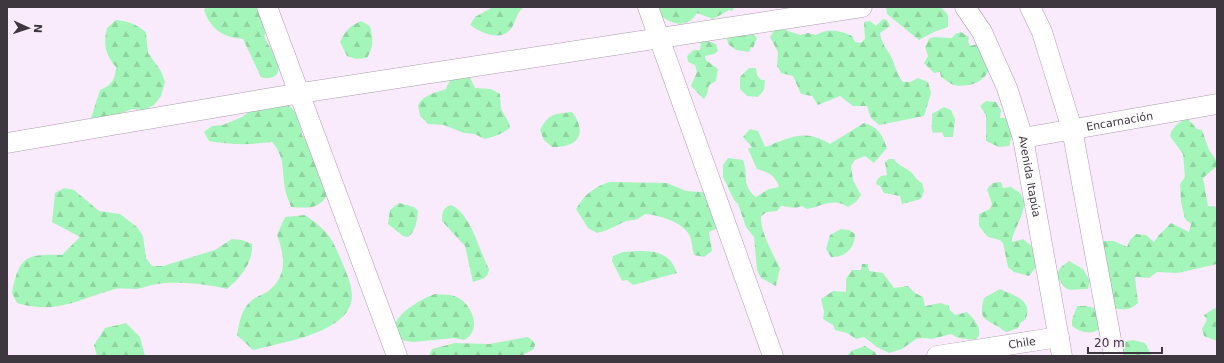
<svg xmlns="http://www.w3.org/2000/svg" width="1224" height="363" viewBox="0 0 1224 363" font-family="'DejaVu Sans',sans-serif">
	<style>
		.forest { fill: url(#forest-firs) }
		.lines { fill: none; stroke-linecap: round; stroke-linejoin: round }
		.minor-casing { stroke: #ad9cb0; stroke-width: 21 }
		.minor { stroke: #fff; stroke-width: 20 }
		.labels { text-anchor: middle; stroke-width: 3; stroke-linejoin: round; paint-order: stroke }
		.street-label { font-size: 11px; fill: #3f3740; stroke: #faebfc }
	</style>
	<defs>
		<pattern id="forest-firs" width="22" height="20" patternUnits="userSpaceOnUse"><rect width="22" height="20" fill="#a4f5b9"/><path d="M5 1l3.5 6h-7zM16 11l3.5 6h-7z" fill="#8ed3a0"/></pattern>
	</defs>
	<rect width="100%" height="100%" fill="#faebfc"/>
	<!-- forest -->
	<g class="forest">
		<path d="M206 7H261C263 14 265 22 266 29 266 32 264 34 265 38 268 46 288 71 273 77 269 78 266 79 261 77L243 39C223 37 211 30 204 10Z"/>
		<path d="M493 7H524C515 13 516 25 509 31 498 41 480 32 470 25L475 17Z"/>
		<path d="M658 7H735L732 11 729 10 713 19 697 13C686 30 672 24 658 14Z"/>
		<polygon points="886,7 941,7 948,15 948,27 934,32 919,40 887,14"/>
		<path d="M883 19 887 20 890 26 880 33C881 41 885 47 889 53 895 62 895 72 903 82H910L918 78 928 82 931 93 924 116 879 125 871 118 867 106H853L840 96 818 105 812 96 801 94 793 76 781 73 777 66 778 52 770 37 777 27 800 35 808 33 816 35C829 28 839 30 852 36L855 42 861 43 865 39 864 22 870 21 876 26Z"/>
		<path d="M116 20C128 21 136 24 146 32L148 53 161 71 165 82 161 96 154 105 144 110 132 109 112 117 91 118 100 90C112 85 115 80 116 67 105 55 103 44 107 28Z"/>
		<path d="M361 21 370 26C373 39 374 46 367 58L356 59 347 56 340 42C345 31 350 26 361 21Z"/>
		<path d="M961 32 969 37 968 41 970 46 977 44 989 69C984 83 968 88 954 85 950 84 945 79 941 77L940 72 934 73 924 63 928 56 925 47 929 39 934 37 952 38 955 34Z"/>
		<polygon points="753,33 757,38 753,48 751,47 749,52 736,50 728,44 727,37"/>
		<polygon points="708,41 716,44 718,51 714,54 705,56 706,60 718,69 716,81 709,85 707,94 704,99 691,86 697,72 695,65 688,62 687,56 694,50 700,50 701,42"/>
		<polygon points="749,68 756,68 757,75 761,80 765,80 764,90 758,97 747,96 740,89 740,77"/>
		<path d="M468 73 475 88 491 89 500 94 501 109 509 123 510 128C502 134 494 137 484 139L475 134 464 133 444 125 428 124 420 116 418 105C424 94 435 93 446 89L453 74Z"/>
		<polygon points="986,101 996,102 1001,110 1000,118 1006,118 1011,122 1013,133 1009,146 999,147 986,141 986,115 980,106"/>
		<path d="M279 102 289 106 298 114 302 135 315 153 330 190C320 210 311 208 291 207 289 201 286 195 285 189 282 171 285 156 272 142 251 145 231 145 209 141L204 132 212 126 223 125 242 117 250 111Z"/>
		<path d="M944 107 951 110 955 119 953 137H944L942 132 933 133C930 126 933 121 932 114Z"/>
		<path d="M572 112C581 123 585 140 568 145 563 147 557 147 552 147L544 140 540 130C549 113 554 114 572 112Z"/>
		<path d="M1188 119 1197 129 1202 130 1209 150 1216 160V167L1203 178 1208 206 1217 207V264L1178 273 1157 272 1149 278 1135 277 1138 303C1129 311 1124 310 1113 308L1097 247 1104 241H1114L1127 247 1130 240 1136 234 1146 235 1154 242 1159 235 1171 223 1189 232 1191 224 1185 219 1181 202 1180 184 1185 177 1183 154 1170 136C1172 127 1179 121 1188 119Z"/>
		<path d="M864 123C878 127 882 134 887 148L874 163 865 156 855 160 851 166 853 180 861 195 856 202 848 207C834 197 822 206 807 209L802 206 796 208 781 206 777 211 767 212 761 216C760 232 773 254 780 268L776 286 761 278 757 270 754 237 746 227 738 204 734 200 723 177V165L728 158 743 160C749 175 741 186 756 197L769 189 779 187C776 176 768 172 757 169L748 149 752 147 743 137 750 129 758 131 765 147C790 138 804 128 830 144Z"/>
		<path d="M889 159H894C897 165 905 167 911 172 915 176 916 180 922 183L924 191 921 199 902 204 900 196 884 193 880 186 876 184 877 180 881 176 887 175 885 162Z"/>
		<path d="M610 182 667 183 686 191 715 193 718 228 709 232 712 251 704 257 694 255C692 248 692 238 688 233 680 221 658 215 645 214 634 223 635 218 624 222 615 226 607 231 597 233L588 228 576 209C584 195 595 186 610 182Z"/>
		<polygon points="1001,182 1003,188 1011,187 1020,193 1025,203 1022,214 1012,238 1012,242 1023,239 1035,249 1038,265 1029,276 1014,272 1008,267 1003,243 1000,240 988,237 979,226 979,214 990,209 992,204 987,189 993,183"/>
		<path d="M64 188 74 190 99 211 120 214 137 227 143 236 146 258 152 266H163L215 250 232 239 242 240 252 244C253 263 241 277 227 289 209 284 176 281 157 284 150 285 143 288 136 289 129 289 122 288 115 289 79 299 56 315 17 303L12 293C19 256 26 254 62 255L80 237 52 222 55 193Z"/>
		<path d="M399 203 414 207 418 211C417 221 416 231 408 237L403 236 388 224 390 210Z"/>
		<path d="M451 205C471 213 479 251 489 269 488 279 482 279 473 282L465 246 442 221C442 213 442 208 451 205Z"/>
		<path d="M305 215C330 232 333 240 344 267 349 279 355 293 350 306 339 334 280 343 253 350L237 335C239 323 241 310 251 301 255 297 262 295 267 292 288 276 285 257 277 235L285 217Z"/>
		<path d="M841 229 849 230 855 234C855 248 845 258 831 257L826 249 830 235Z"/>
		<path d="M638 251C657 251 670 253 677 273L633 285 627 280 622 281 612 261 613 256 623 252Z"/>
		<path d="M1069 261 1083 269 1090 281 1088 289C1066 289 1069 295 1056 275L1061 267Z"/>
		<path d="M862 264H868L869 271 883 273 894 288 908 286 915 293 923 297 925 306 941 303 949 306 950 310 955 315 967 312C974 319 981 326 979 336L975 340 958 338 951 334 932 339 923 338 916 339 902 349 889 353 877 347 864 337 856 339 847 333 835 330 833 325 823 319 824 312 821 299 833 291 846 292V279L852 270H861Z"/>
		<path d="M1000 289C1012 295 1035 300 1025 320L1021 322 1018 328 1007 332C1003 331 1002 329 999 327 982 318 979 318 984 298Z"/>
		<path d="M435 294C441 295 448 294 454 296 471 301 484 330 464 340L454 338 413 342 400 340 394 327C398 312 421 299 435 294Z"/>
		<path d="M1077 306H1086L1098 309 1102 326C1094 336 1081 333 1072 326V320Z"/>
		<polygon points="1215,308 1217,309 1217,341 1204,336 1202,329 1207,320 1204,315"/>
		<polygon points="126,323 140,337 145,356 97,356 94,345 105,328"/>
		<polygon points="528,337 532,340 535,344 534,349 521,356 429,356 432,349 455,343 489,344"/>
		<polygon points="1133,340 1145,343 1152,356 1117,356 1117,343"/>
		<polygon points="865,346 875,352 877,356 847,356 851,351"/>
	</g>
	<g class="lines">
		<!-- minor casing -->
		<g class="minor-casing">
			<g id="minor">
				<polyline points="267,7 397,356"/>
				<polyline points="648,7 773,356"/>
				<path id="s1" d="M965 7 982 32 1007 88 1023 138 1062 356"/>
				<polyline points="1030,7 1042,32 1072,129 1114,356"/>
				<path id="s2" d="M1023 138 1217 104"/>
				<polyline points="7,143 301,93 862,7"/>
				<path id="s3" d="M937 356 1059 337"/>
			</g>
		</g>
		<!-- minor -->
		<use href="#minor" class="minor"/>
	</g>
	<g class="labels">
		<!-- street labels -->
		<g class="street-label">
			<text dy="4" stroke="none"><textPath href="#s2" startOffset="98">Encarnación</textPath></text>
			<text dy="4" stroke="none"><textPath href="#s1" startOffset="183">Avenida Itapúa</textPath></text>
			<text dy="4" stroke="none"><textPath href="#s3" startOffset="86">Chile</textPath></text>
		</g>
	</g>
	<!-- border -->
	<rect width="1224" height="363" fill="none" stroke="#3f3740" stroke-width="16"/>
	<!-- north arrow -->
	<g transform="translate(28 28) rotate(93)" stroke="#faebfc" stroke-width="3" paint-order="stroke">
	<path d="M0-3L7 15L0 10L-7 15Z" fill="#3f3740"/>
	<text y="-6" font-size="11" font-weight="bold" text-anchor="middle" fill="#3f3740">N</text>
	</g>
	<!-- scale -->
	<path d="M1088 347v6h74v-6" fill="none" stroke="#3f3740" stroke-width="2"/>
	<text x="1094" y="347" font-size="12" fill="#3f3740" stroke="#faebfc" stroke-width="3" paint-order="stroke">20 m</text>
</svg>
